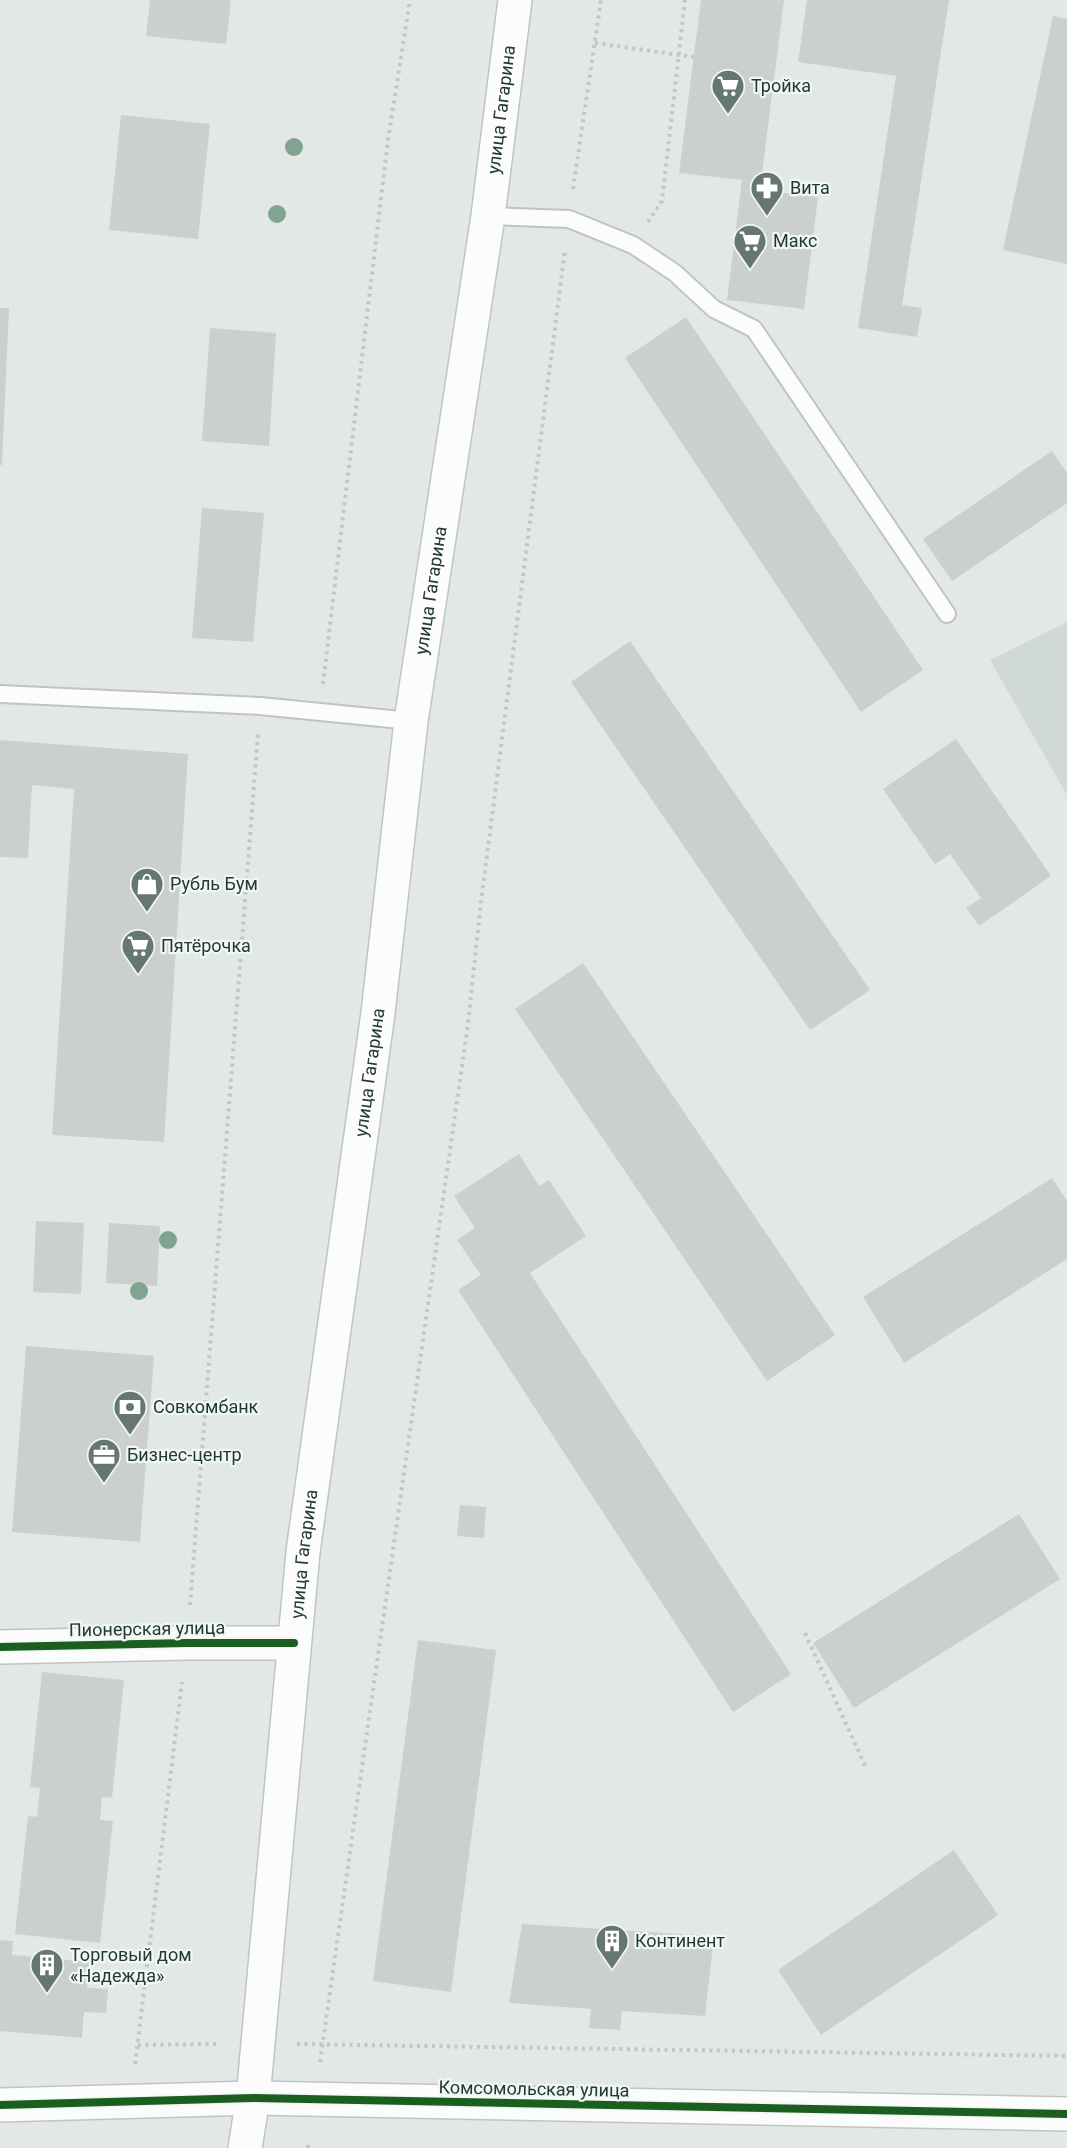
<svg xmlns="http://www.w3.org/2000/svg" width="1067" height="2148" viewBox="0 0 1067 2148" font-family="Roboto,sans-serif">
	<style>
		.built { fill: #d0d9d5 }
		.building { fill: #cbd0ce }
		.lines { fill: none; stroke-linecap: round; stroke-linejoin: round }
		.lane-casing { stroke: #bfc4c2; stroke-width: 20 }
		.street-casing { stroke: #bfc4c2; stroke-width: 36 }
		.secondary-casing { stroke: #bfc5c3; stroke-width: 36 }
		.path { stroke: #bfc8c5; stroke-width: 4; stroke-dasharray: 3 4.5; stroke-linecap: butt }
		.lane { stroke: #fbfcfb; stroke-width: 16 }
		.street { stroke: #fbfcfb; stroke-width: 33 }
		.secondary { stroke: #fbfcfb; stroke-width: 33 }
		.cycleway-casing { stroke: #f0f7f4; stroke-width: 11 }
		.cycleway { stroke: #1b5e20; stroke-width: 8 }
		.tree { fill: #80a491 }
		.labels { text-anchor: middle; stroke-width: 4.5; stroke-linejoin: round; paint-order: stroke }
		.poi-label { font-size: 18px; fill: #223935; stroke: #f0f7f4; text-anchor: start }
		.street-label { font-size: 18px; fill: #223935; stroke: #f0f7f4 }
	</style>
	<rect width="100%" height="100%" fill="#e2e8e5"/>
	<!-- built -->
	<polygon class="built" points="1067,622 1067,795 990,660"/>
	<!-- building -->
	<g class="building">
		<polygon points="150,0 231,0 226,44 146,36"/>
		<polygon points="701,0 784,0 760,190 818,197 804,309 727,300 742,180 679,173"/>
		<polygon points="807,0 949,0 902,305 922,308 917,337 858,328 896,76 798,62"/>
		<polygon points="1053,16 1067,19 1067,264 1003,250"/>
		<polygon points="121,115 210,124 198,239 109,230"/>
		<polygon points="0,308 9,308 2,465 0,465"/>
		<polygon points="686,317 923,670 861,712 625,358"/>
		<polygon points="210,328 276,333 269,446 202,441"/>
		<polygon points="1052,451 1067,473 1067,503 952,581 923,539"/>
		<polygon points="202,508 264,513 253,642 192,638"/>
		<polygon points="630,641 870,990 810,1030 571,682"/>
		<polygon points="956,739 1051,876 979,926 966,908 981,898 950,854 935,864 883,789"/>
		<polygon points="0,740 188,754 164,1142 52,1135 74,789 32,785 28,858 0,857"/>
		<polygon points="583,963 835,1335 767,1381 515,1009"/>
		<polygon points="519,1154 539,1186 549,1180 586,1236 530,1273 791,1674 733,1712 458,1290 481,1275 457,1240 475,1228 454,1196"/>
		<polygon points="1052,1178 1067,1201 1067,1259 904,1363 863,1297"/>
		<polygon points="36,1221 84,1223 81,1294 33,1292"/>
		<polygon points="109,1223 160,1226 157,1286 106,1283"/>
		<polygon points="26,1346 154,1356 140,1542 12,1532"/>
		<polygon points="460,1505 486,1507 484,1538 457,1536"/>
		<polygon points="1019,1514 1060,1579 854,1708 813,1643"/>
		<polygon points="418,1640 496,1650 451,1992 373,1981"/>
		<polygon points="42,1672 124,1680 112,1798 102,1797 100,1820 113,1821 100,1943 15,1934 28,1816 37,1817 40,1788 30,1787"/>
		<polygon points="954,1850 998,1915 821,2035 778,1970"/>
		<polygon points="522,1924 714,1936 705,2016 622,2011 620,2030 589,2028 591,2009 509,2003"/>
		<polygon points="0,1940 13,1941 12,1955 89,1962 87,1988 108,1989 106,2013 84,2012 82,2038 0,2031"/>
	</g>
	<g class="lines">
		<!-- lane casing -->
		<g class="lane-casing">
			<g id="lane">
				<polyline points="488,216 569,219 633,245 675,273 714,309 754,329 947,614"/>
				<polyline points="0,694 260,706 411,721"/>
			</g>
		</g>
		<!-- street casing -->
		<g class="street-casing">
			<g id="street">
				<polyline points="0,1647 187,1643 294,1643"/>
				<polyline points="0,2105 253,2098"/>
			</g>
		</g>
		<!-- secondary casing -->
		<g class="secondary-casing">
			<g id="secondary">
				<polyline points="253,2098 1067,2114"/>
				<path id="s1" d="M245 2148 253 2098 303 1552 378 1013 411 721 488 216 515 0"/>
			</g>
		</g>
		<!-- path -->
		<g class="path">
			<polyline points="595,43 694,57"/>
			<polyline points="573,189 601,0"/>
			<polyline points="648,222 662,201 685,0"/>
			<polyline points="323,684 388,140 410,0"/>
			<polyline points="190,1605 258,734"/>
			<polyline points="805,1633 866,1768"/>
			<polyline points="297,2044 1067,2056"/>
			<polyline points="138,2045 216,2044"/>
			<polyline points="320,2062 468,1024 481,902 565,250"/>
			<polyline points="135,2064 182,1682"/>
			<polyline points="308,2148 308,2144"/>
		</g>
		<!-- lane -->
		<use href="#lane" class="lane"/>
		<!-- street -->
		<use href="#street" class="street"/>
		<!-- secondary -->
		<use href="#secondary" class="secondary"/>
		<!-- cycleway casing -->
		<g class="cycleway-casing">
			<g id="cycleway">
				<polyline points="0,1647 187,1643 294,1643"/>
				<polyline points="0,2105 253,2098 1067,2114"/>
			</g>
		</g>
		<!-- cycleway -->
		<use href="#cycleway" class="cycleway"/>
	</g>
	<!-- trees -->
	<g class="tree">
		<circle cx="294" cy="147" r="9"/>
		<circle cx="277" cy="214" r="9"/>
		<circle cx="168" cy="1240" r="9"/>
		<circle cx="139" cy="1291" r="9"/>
	</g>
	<!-- icons -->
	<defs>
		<g id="supermarket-pin" transform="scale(1.725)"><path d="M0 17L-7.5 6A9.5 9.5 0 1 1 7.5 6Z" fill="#657673" stroke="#f0f7f4"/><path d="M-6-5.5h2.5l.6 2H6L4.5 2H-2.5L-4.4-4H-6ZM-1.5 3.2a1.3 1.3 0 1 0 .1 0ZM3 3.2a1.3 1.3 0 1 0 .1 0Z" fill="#fff"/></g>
		<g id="pharmacy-pin" transform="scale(1.725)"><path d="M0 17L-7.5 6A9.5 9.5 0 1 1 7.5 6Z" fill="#657673" stroke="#f0f7f4"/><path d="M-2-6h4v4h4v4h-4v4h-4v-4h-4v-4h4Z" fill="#fff"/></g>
		<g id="shop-pin" transform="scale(1.725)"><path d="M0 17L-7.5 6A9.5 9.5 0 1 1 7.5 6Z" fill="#657673" stroke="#f0f7f4"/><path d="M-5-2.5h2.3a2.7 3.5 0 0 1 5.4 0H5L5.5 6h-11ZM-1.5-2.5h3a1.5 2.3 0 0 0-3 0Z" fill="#fff"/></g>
		<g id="bank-pin" transform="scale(1.725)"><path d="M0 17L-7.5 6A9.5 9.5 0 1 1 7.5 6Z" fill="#657673" stroke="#f0f7f4"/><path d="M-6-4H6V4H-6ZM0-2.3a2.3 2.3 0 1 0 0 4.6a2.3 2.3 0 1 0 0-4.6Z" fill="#fff"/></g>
		<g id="office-pin" transform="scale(1.725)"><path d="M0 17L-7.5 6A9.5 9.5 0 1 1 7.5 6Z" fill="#657673" stroke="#f0f7f4"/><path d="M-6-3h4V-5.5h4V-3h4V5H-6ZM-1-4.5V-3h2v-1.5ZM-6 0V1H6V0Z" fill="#fff"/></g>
		<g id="building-pin" transform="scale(1.725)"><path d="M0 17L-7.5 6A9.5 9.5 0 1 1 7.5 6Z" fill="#657673" stroke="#f0f7f4"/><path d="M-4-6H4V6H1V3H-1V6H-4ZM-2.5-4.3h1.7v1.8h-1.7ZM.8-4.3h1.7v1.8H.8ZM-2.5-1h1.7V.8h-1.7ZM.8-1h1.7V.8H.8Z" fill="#fff"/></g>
	</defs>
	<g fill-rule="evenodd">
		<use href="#supermarket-pin" x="728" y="86"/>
		<use href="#pharmacy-pin" x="767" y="188"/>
		<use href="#supermarket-pin" x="750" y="241"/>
		<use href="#shop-pin" x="147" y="884"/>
		<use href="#supermarket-pin" x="138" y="946"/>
		<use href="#bank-pin" x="130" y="1407"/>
		<use href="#office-pin" x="104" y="1455"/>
		<use href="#building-pin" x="612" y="1941"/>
		<use href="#building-pin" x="47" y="1965"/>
	</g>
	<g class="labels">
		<!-- poi labels -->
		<g class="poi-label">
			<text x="751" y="92">Тройка</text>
			<text x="790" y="194">Вита</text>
			<text x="773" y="247">Макс</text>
			<text x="170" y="890">Рубль Бум</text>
			<text x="161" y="952">Пятёрочка</text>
			<text x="153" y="1413">Совкомбанк</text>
			<text x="127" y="1461">Бизнес-центр</text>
			<text x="635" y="1947">Континент</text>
			<text x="70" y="1961">Торговый дом<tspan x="70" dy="21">«Надежда»</tspan></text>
		</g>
		<!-- street labels -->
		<g class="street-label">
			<text dy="6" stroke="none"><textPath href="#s1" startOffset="2055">улица Гагарина</textPath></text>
			<text dy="6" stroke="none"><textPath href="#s1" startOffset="1569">улица Гагарина</textPath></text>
			<text dy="6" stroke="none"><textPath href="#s1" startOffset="1083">улица Гагарина</textPath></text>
			<text dy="6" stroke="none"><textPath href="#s1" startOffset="597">улица Гагарина</textPath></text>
			<text transform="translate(147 1629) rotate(-1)" y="6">Пионерская улица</text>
			<text transform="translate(534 2089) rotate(1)" y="6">Комсомольская улица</text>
		</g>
	</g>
</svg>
